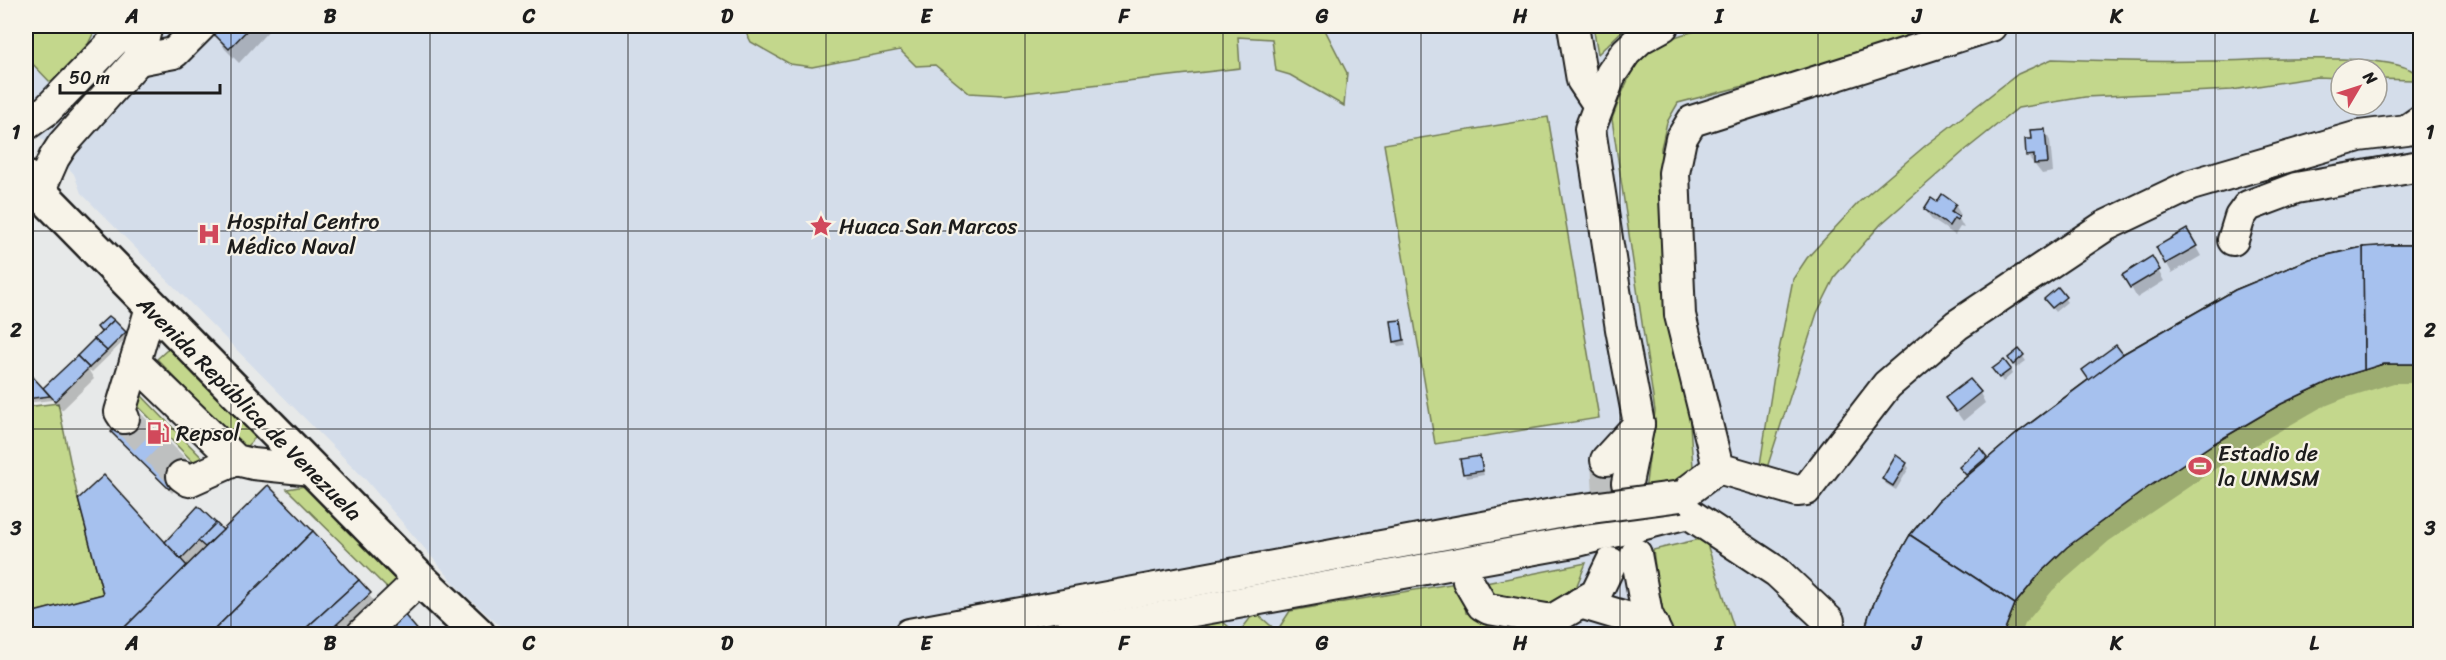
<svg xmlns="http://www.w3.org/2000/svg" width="2446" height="660" viewBox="0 0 2446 660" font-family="Sriracha,sans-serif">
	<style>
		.built { fill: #d4ddea; fill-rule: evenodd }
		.green { fill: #c3d78c; stroke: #707a54; stroke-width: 1.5 }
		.shadow { fill: #0003 }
		.building { fill: #a6c1ee; stroke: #1c1c1c; stroke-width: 1.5 }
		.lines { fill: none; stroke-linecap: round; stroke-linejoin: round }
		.minor-tunnel { stroke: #bec0c0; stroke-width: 30; stroke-dasharray: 30 15; stroke-linecap: butt }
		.minor-casing { stroke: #1c1c1c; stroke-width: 34 }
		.major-casing { stroke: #1c1c1c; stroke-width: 38 }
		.minor { stroke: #f7f3e8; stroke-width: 30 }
		.major { stroke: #f7f3e8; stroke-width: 33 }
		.minor-bridge-casing { stroke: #1c1c1c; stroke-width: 34; stroke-linecap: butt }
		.minor-bridge { stroke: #f7f3e8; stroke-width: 30 }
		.grid { fill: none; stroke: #1c1c1c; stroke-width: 1.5; stroke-opacity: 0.55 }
		.labels { text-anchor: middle; stroke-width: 4.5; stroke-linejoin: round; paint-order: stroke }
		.poi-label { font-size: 22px; fill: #1c1c1c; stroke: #f7f3e8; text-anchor: start }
		.street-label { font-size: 22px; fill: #1c1c1c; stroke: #f7f3e8 }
		.neatline { fill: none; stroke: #1c1c1c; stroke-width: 2 }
		.grid-label { font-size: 20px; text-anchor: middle; font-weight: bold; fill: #1c1c1c }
	</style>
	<rect width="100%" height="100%" fill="#e7e9e9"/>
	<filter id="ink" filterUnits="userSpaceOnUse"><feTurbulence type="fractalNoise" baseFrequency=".0167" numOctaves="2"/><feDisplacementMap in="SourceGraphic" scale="12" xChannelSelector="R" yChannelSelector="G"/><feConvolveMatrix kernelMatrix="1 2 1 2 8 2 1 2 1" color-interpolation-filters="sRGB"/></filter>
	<g filter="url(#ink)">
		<!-- built -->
		<path class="built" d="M26 26H2420V634H509L460 590 366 480 81 193 74 174 26 122ZM2341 69H2377V105H2341Z"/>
		<!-- green -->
		<g class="green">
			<polygon points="26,26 97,26 88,44 51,83 26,57"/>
			<polygon points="743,26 1323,26 1347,73 1344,106 1290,75 1276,71 1272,39 1238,37 1240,68 1004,95 969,93 935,65 916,66 900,50 812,67 790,64 751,42"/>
			<polygon points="1593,26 1627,26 1598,54"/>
			<path d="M1717 26H1941L1860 56 1678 103 1667 122 1661 148 1664 275 1688 396 1693 467 1687 477 1678 484 1645 491 1655 411 1612 119C1622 94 1634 53 1662 42 1679 34 1699 30 1717 26Z"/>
			<path d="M2052 59C2105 61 2158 62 2211 61 2250 61 2388 51 2414 72L2413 80 2377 79V69H2341V78L2317 77 2232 90 2085 97 2018 108 1963 152 1881 224 1836 275 1817 313 1765 474 1759 471 1774 376 1793 279 1807 258 1859 202 1925 146 2018 74Z"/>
			<polygon points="1548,117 1599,418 1435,444 1384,144"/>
			<polygon points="2392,245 2420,245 2420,634 1864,634 1869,615 1883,582 1910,535 1938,501 2020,431 2123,354 2235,290 2310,259 2353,249"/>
			<polygon points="176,342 262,431 244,449 157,359"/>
			<polygon points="141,395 208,464 201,470 134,402"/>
			<polygon points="58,403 78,499 103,594 26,614 26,407"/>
			<polygon points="305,486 395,578 392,593 287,489"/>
			<polygon points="1705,538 1736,634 1669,634 1658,590 1653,550"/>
			<polygon points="1586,563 1577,585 1561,601 1542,607 1502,603 1481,584"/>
			<polygon points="1462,582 1466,613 1500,616 1513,634 1198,634 1214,615 1238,634 1255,612 1277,631 1290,611"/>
		</g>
		<!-- shadow -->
		<g class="shadow">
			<polygon points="224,26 273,26 239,63 225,49 216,34"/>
			<polygon points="2045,130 2050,141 2053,172 2042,174 2027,155 2033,141"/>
			<polygon points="1942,196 1955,205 1961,215 1959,219 1964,228 1960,227 1955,235 1931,219 1925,209 1938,204"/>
			<polygon points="2187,231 2201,256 2172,273 2158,248"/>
			<polygon points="2392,246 2420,247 2420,383 2394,383 2345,398 2320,408 2224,463 2109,541 2053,590 2025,624 2021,634 1866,634 1871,615 1968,477 1963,471 1986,458 1987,461 2122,356"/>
			<polygon points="2151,258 2164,281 2137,298 2124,275"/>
			<polygon points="2064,298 2067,302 2055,312 2049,304"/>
			<polygon points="109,318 127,338 92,372 88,369 94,379 62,410 52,400 26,403 26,384 32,378 43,390 102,333 99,327"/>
			<polygon points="1400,322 1406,345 1398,346 1395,341"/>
			<polygon points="2019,351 2026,361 2016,368 2012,363"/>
			<polygon points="2010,370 2012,374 2003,382 1997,373"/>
			<polygon points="1980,393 1985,403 1963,421 1947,399"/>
			<polygon points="113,433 189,475 172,493"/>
			<polygon points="1480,458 1484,475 1467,478 1462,461"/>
			<polygon points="1906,464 1909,468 1896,490 1886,484 1883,479"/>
			<polygon points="223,532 358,581 376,604 342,634 26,634 26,615 104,595 165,544"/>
			<polygon points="402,614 421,634 381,634"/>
		</g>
		<!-- building -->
		<g class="building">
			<polygon points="222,26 251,26 229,49 214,34"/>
			<polygon points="2045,129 2048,163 2034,164 2034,155 2026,156 2025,139 2031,139 2030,130"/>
			<polygon points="1942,194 1956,204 1951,212 1959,217 1957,220 1954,218 1949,226 1924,209 1931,198 1937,202"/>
			<polygon points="2187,229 2197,246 2165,264 2156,247"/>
			<polygon points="2392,245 2420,245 2420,364 2383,364 2334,379 2281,404 2213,444 2147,488 2067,547 2042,571 2015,604 2003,634 1864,634 1869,615 1883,582 1910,535 1938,501 2020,431 2123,354 2235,290 2310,259 2354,249"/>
			<polygon points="2392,245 2420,245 2420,364 2383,364 2364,370 2363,247"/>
			<polygon points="2363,247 2364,370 2334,379 2281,404 2213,444 2147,488 2067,547 2042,571 2015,604 1910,535 1938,501 2020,431 2123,354 2235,290 2310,259"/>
			<polygon points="2152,256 2160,270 2130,288 2122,275"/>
			<polygon points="2058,287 2066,297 2052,308 2044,299"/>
			<polygon points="109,316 114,320 101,332 97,327"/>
			<polygon points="114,320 126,332 107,351 94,339"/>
			<polygon points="1401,320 1404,340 1394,342 1391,321"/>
			<polygon points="94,339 107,351 89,368 77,356"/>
			<polygon points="2116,345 2123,354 2089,380 2082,370"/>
			<polygon points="2019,349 2024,355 2013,365 2008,358"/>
			<polygon points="77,356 89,368 55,401 43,388"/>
			<polygon points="2004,360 2011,369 1999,378 1992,369"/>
			<polygon points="32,376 43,388 50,396 26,399 26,382"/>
			<polygon points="1970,379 1981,392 1956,412 1945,398"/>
			<polygon points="130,413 187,470 169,489 111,432"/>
			<polygon points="1980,448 1987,457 1966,475 1959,467"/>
			<polygon points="1896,455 1907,463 1893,486 1882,479"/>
			<polygon points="1480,456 1483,471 1463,474 1460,459"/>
			<polygon points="104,475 187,566 118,634 26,634 26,614 103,594 78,499"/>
			<polygon points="268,485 313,531 210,634 118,634"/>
			<polygon points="198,506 216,523 181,559 165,542"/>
			<polygon points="216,523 223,530 205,547 198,541"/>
			<polygon points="313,531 359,580 303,631 306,634 210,634"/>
			<polygon points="1910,535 2015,604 2003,634 1864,634 1869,615 1883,582"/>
			<polygon points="359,580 371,593 326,634 306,634 303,631"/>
			<polygon points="402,612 421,634 380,634"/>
		</g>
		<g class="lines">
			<!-- minor-tunnel -->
			<g class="minor-tunnel">
				<polyline points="124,418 182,476"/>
				<polyline points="1606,460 1610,532"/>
			</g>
			<!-- minor casing -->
			<g class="minor-casing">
				<g id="minor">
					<polyline points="1573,26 1582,80 1598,104"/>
					<polyline points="1991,26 1692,121 1681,139 1674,173 1680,315 1718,468 1797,491 1806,490 1887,385 1957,325 2105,226 2191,185 2359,136 2407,130 2420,121"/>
					<polyline points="138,60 174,53 201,26"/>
					<polyline points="26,125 47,110 116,39 118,26"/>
					<polyline points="39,192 54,158 63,144 138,60 147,26"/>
					<polyline points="2233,240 2240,217 2248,206 2296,188 2420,166"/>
					<polyline points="151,307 135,362 236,460 253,464 312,470"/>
					<polyline points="124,418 120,412 135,362"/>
					<polyline points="1606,460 1639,424"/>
					<polyline points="182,476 189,481 236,460"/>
					<polyline points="1627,483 1639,424 1621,329 1590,129 1611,74 1626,52 1641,38 1663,26"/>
					<polyline points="1681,496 1718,468"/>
					<polyline points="1636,554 1647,614 1657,634"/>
					<polyline points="1468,581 1482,605 1489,609 1552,620"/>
					<polyline points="1580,603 1653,625"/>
					<polyline points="362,634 420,579"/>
					<polyline points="909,634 1569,511"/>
					<polyline points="1067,634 1574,542 1688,513 1777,572 1829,621"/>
					<polyline points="1540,634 1552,620 1596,594 1611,563"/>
				</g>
			</g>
			<!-- major casing -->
			<g class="major-casing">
				<polyline id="major" points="26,178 420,579 478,634"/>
			</g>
			<!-- minor -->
			<use href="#minor" class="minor"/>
			<!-- major -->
			<use href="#major" class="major"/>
			<!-- minor-bridge casing -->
			<g class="minor-bridge-casing">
				<polyline id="minor-bridge" points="1569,511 1681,496"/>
			</g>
			<!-- minor-bridge -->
			<use href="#minor-bridge" class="minor-bridge"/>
		</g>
	</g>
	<!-- grid -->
	<path class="grid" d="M231 26V634M430 26V634M628 26V634M826 26V634M1025 26V634M1223 26V634M1421 26V634M1620 26V634M1818 26V634M2016 26V634M2215 26V634M26 231H2420M26 429H2420"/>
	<!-- icons -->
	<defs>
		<g id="sight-bare" transform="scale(1.8)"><path d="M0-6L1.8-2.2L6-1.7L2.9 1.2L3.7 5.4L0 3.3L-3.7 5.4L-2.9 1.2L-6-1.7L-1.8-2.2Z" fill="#d1495b" stroke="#f7f3e8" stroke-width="2.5" paint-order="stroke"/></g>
		<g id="hospital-bare" transform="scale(1.8)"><path d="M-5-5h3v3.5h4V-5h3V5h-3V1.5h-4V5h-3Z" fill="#d1495b" stroke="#f7f3e8" stroke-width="2.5" paint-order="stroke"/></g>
		<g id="fuel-bare" transform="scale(1.8)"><path d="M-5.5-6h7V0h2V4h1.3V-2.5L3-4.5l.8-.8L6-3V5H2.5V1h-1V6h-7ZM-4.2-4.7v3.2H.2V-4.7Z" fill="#d1495b" stroke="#f7f3e8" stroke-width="2.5" paint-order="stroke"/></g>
		<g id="stadium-bare" transform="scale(1.8)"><path d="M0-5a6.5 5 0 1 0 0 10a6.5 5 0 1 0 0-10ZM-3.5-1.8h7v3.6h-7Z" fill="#d1495b" stroke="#f7f3e8" stroke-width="2.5" paint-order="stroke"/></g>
	</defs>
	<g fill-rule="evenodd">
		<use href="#sight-bare" x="821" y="226"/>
		<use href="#hospital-bare" x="209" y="234"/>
		<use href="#fuel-bare" x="158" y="433"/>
		<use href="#stadium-bare" x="2200" y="466"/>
	</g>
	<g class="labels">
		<!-- poi labels -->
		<g class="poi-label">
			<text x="227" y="229">Hospital Centro<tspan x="227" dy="25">Médico Naval</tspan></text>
			<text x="839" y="234">Huaca San Marcos</text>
			<text x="176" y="441">Repsol</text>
			<text x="2218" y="461">Estadio de<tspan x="2218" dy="25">la UNMSM</tspan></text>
		</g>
		<!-- street labels -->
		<g class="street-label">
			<text transform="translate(250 408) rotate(45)" y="8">Avenida República de Venezuela</text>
		</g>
	</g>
	<!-- margin -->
	<rect width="2446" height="660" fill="none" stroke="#f7f3e8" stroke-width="66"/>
	<!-- north arrow -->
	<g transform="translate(2359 87) rotate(51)"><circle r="28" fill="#f7f3e8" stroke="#9f9d96" stroke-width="1.5"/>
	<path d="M0-4.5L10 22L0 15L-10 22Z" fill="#d1495b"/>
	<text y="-9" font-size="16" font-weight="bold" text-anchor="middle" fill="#1c1c1c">N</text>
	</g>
	<!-- scale -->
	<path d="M60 84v9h160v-9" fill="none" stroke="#1c1c1c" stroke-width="3"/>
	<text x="69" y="84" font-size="18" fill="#1c1c1c" stroke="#f7f3e8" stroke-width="4.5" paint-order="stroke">50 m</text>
	<rect x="33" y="33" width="2380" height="594" class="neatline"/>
	<g class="grid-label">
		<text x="132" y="23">A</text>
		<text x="330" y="23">B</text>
		<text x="529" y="23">C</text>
		<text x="727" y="23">D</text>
		<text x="926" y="23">E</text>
		<text x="1124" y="23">F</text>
		<text x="1322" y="23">G</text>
		<text x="1520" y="23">H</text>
		<text x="1719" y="23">I</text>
		<text x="1917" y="23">J</text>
		<text x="2116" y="23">K</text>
		<text x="2314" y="23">L</text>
		<text x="16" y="139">1</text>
		<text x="2430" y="139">1</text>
		<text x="16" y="337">2</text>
		<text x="2430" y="337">2</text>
		<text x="16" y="535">3</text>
		<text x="2430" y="535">3</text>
		<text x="132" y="650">A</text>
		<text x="330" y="650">B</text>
		<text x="529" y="650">C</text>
		<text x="727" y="650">D</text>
		<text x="926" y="650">E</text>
		<text x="1124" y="650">F</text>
		<text x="1322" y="650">G</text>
		<text x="1520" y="650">H</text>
		<text x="1719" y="650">I</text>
		<text x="1917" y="650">J</text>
		<text x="2116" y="650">K</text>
		<text x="2314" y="650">L</text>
	</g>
</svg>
